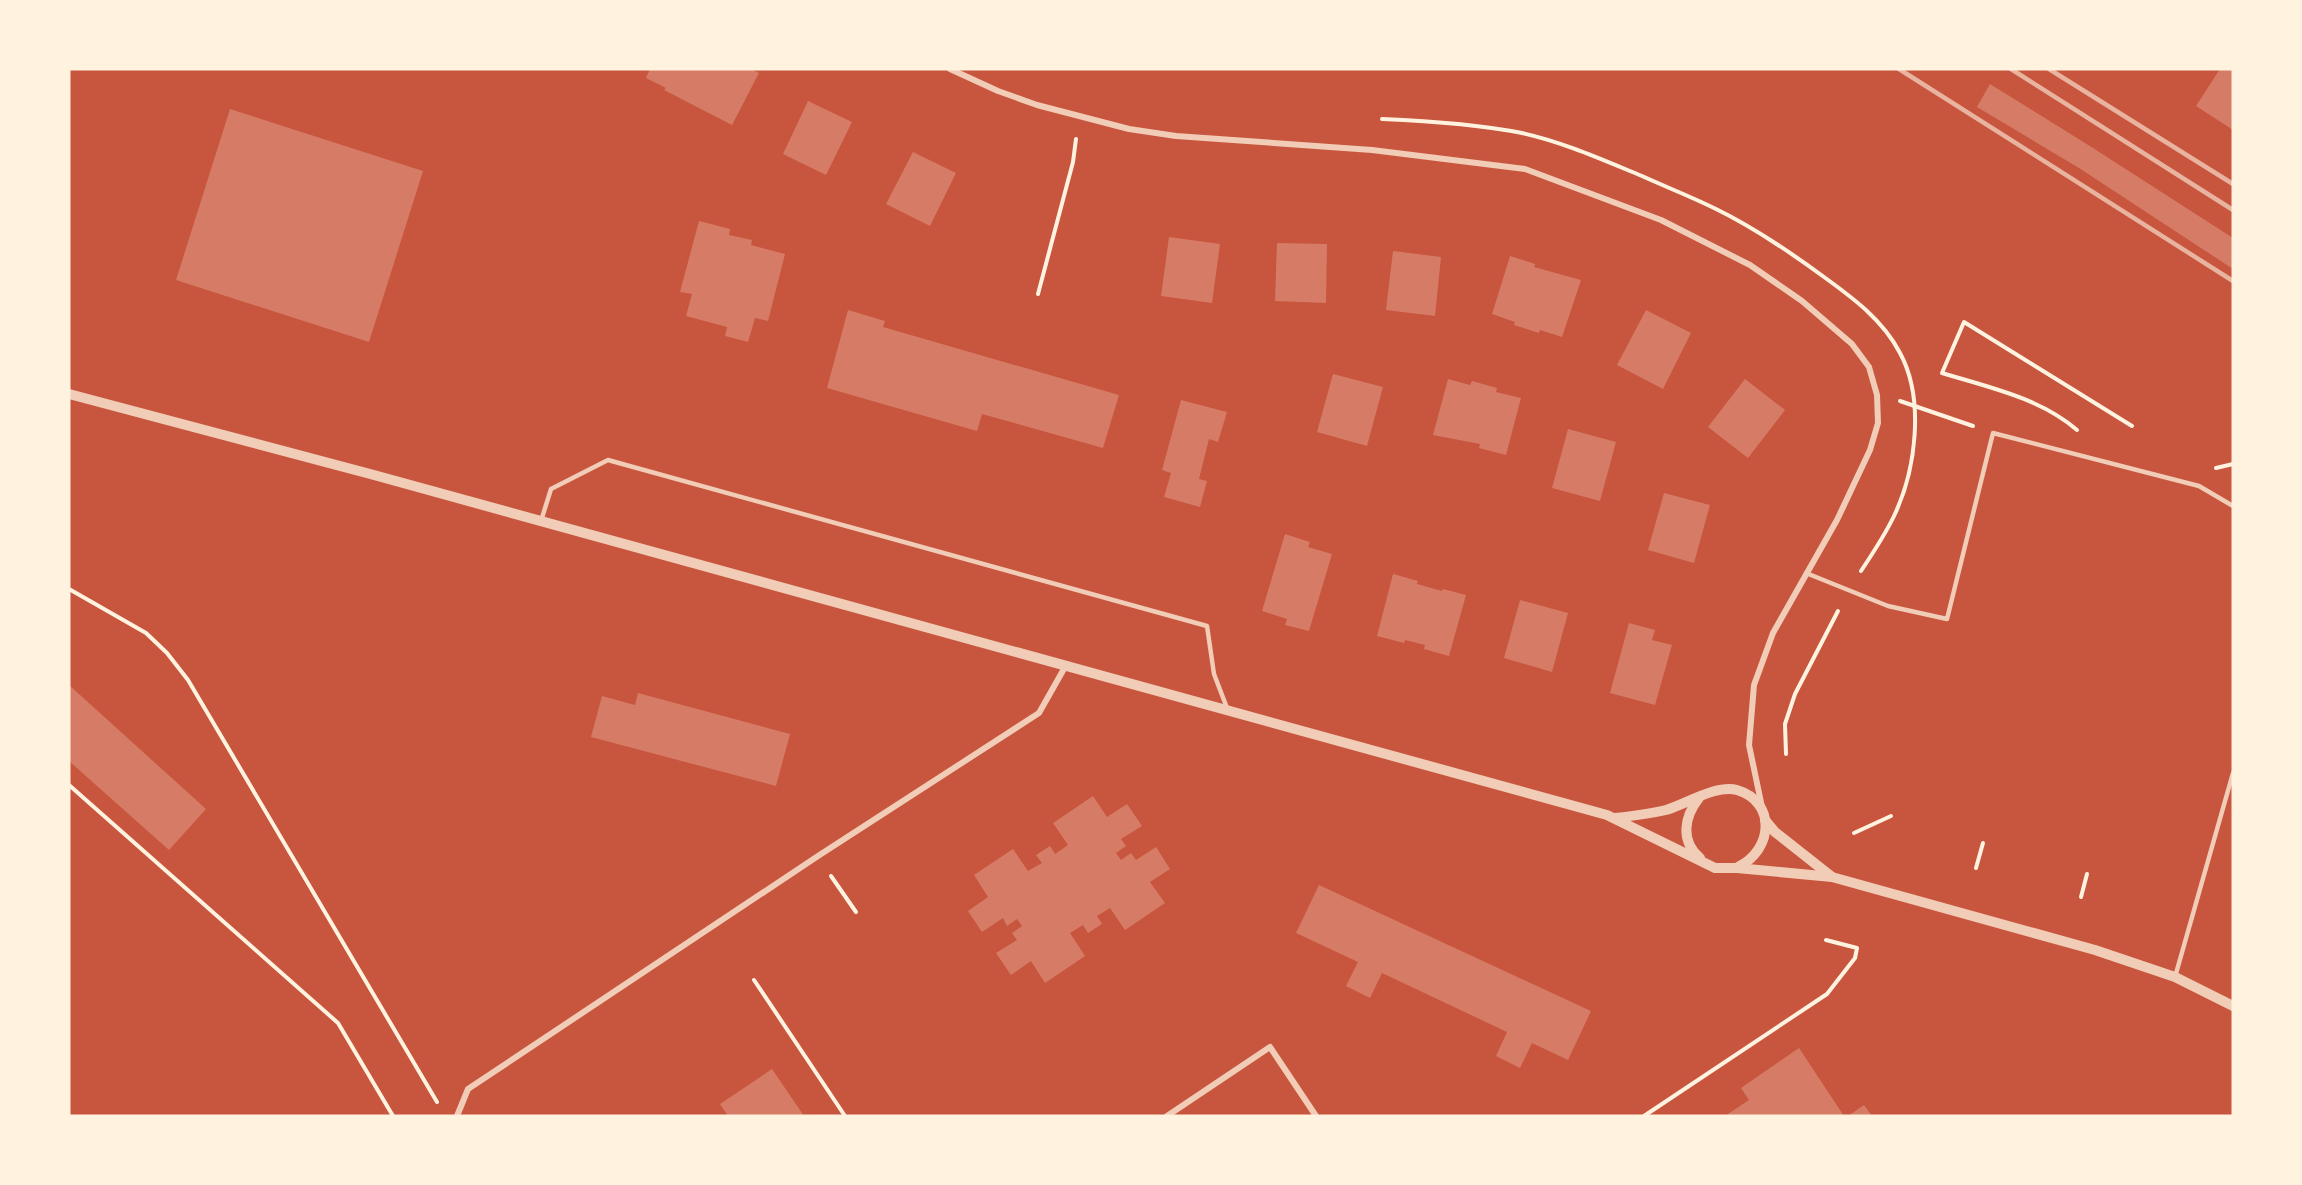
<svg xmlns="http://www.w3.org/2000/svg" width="2302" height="1185" viewBox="0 0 2302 1185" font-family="'Fira Sans Condensed',sans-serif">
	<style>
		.building { fill: #d67c66 }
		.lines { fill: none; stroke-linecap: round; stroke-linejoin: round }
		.path { stroke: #fff3e0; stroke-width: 4 }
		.service { stroke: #f1ccb7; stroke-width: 4.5 }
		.minor { stroke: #f1ccb7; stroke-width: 6 }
		.tertiary { stroke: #f1ccb7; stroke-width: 10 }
		.rail { stroke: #e9b49f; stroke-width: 4.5 }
	</style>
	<rect width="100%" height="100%" fill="#c8553d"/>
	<!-- building -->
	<g class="building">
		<polygon points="650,69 751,69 759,73 732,125 664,90 666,88 646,78"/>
		<polygon points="2220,69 2233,69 2233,130 2196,106"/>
		<polygon points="1990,84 2093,148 2233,238 2233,269 2079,168 1977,107"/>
		<polygon points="808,101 852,122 826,175 783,154"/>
		<polygon points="230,109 423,171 369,342 176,280"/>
		<polygon points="913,152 956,173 930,226 886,204"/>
		<polygon points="699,221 730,229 729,235 752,240 751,245 785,254 768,321 755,318 748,342 725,336 727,327 686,316 692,294 680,292"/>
		<polygon points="1169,237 1220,244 1212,303 1161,296"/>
		<polygon points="1277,243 1327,244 1326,303 1275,301"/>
		<polygon points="1393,251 1441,257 1435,316 1386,310"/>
		<polygon points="1510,256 1535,264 1534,267 1581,280 1562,337 1540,330 1539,333 1514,325 1515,322 1492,314"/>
		<polygon points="848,310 885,321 883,327 1119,395 1103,448 982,414 977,431 827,388"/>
		<polygon points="1646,310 1691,333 1663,389 1617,365"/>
		<polygon points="1333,374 1383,387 1367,446 1317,432"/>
		<polygon points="1448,379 1470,385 1472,381 1497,388 1496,392 1521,398 1506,455 1479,448 1480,444 1433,435"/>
		<polygon points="1745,379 1785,410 1748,458 1708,427"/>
		<polygon points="1181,400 1227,412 1218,442 1209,439 1199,479 1207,481 1200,507 1164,497 1171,473 1162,470"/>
		<polygon points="1568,429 1616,442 1600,501 1552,488"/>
		<polygon points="1664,493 1710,505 1694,563 1648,550"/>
		<polygon points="1285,534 1310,542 1308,547 1332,554 1309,631 1285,625 1287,619 1262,611"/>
		<polygon points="1393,574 1418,581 1417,584 1442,591 1443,589 1466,595 1449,656 1424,649 1425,645 1405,640 1404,643 1377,636"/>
		<polygon points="1520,600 1568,613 1552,672 1504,658"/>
		<polygon points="1629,623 1655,630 1652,640 1672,645 1655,705 1610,693"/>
		<polygon points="69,685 206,809 169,850 69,761"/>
		<polygon points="638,693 790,734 776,786 591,737 602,696 635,705"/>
		<polygon points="1093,796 1107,817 1127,804 1142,826 1121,839 1126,846 1116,853 1121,860 1131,853 1136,860 1156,847 1170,869 1150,882 1165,903 1125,930 1110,908 1097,916 1102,924 1088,933 1083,925 1070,933 1085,956 1045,983 1031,961 1011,975 996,953 1017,940 1012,933 1022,926 1017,919 1007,926 1003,918 982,932 968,911 988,897 974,875 1013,849 1028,871 1042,863 1036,855 1050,846 1055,854 1068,845 1053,823"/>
		<polygon points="1319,885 1591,1011 1568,1060 1532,1043 1520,1068 1496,1056 1507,1032 1382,973 1370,998 1346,986 1358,962 1296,933"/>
		<polygon points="1799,1048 1844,1116 1725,1116 1749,1100 1741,1088"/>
		<polygon points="772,1069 804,1116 728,1116 720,1104"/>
		<polygon points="1864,1105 1872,1116 1848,1116"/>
	</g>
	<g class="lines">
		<!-- path -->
		<g class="path">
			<path d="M1382 119C1429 121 1476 124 1522 133 1563 142 1603 160 1642 176 1666 187 1692 197 1716 209 1755 228 1790 252 1824 277 1853 298 1883 320 1900 353 1925 399 1916 470 1894 516 1885 535 1873 553 1861 571"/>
			<polyline points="1038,294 1073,162 1076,139"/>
			<polyline points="1900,401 1973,426"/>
			<path d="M2077 430C2040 398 1988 387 1942 373L1964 322 2132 426"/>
			<polyline points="2216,468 2233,464"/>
			<polyline points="69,589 146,633 167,653 188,680 437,1102"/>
			<polyline points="1786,754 1785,724 1795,694 1838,611"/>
			<polyline points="69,785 338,1023 393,1116"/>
			<polyline points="1854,833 1891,816"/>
			<polyline points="1976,868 1983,843"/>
			<polyline points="831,876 856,912"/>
			<polyline points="2081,897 2087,874"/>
			<polyline points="754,980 845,1116"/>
			<polyline points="1644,1116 1827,994 1855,958 1857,948 1826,940"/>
		</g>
		<!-- service -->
		<g class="service">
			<polyline points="541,521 551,489 608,460 1207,626 1214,674 1227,708"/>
			<polyline points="1806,573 1888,606 1947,619 1993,433 2199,486 2233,506"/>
			<polyline points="2175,977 2233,773"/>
		</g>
		<!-- minor -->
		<g class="minor">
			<polyline points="950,69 998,91 1037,105 1129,129 1176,136 1372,150 1525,169 1661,220 1750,265 1802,301 1852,344 1869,367 1877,395 1878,423 1870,450 1837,520 1773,633 1754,685 1749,745 1762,807"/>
			<polyline points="457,1116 468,1089 818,856 1039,713 1065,667"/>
			<polyline points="1167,1116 1270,1047 1316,1116"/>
		</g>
		<!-- tertiary -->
		<g class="tertiary">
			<polyline points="69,394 374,475 1607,815 1715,868 1737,868 1832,877 2095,950 2175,977 2233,1006"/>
			<path d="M1699 798C1684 817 1680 841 1700 858"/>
			<path d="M1615 818C1632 816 1649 814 1666 810 1686 804 1717 784 1737 790 1777 802 1773 850 1738 867"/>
			<polyline points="1765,820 1775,832 1832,877"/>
		</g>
		<!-- rail -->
		<g class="rail">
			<polyline points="1899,69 2233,281"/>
			<polyline points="2011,69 2233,210"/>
			<polyline points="2049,69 2233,184"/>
		</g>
	</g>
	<!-- border -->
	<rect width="2302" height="1185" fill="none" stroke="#fff3e0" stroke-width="141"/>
</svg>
